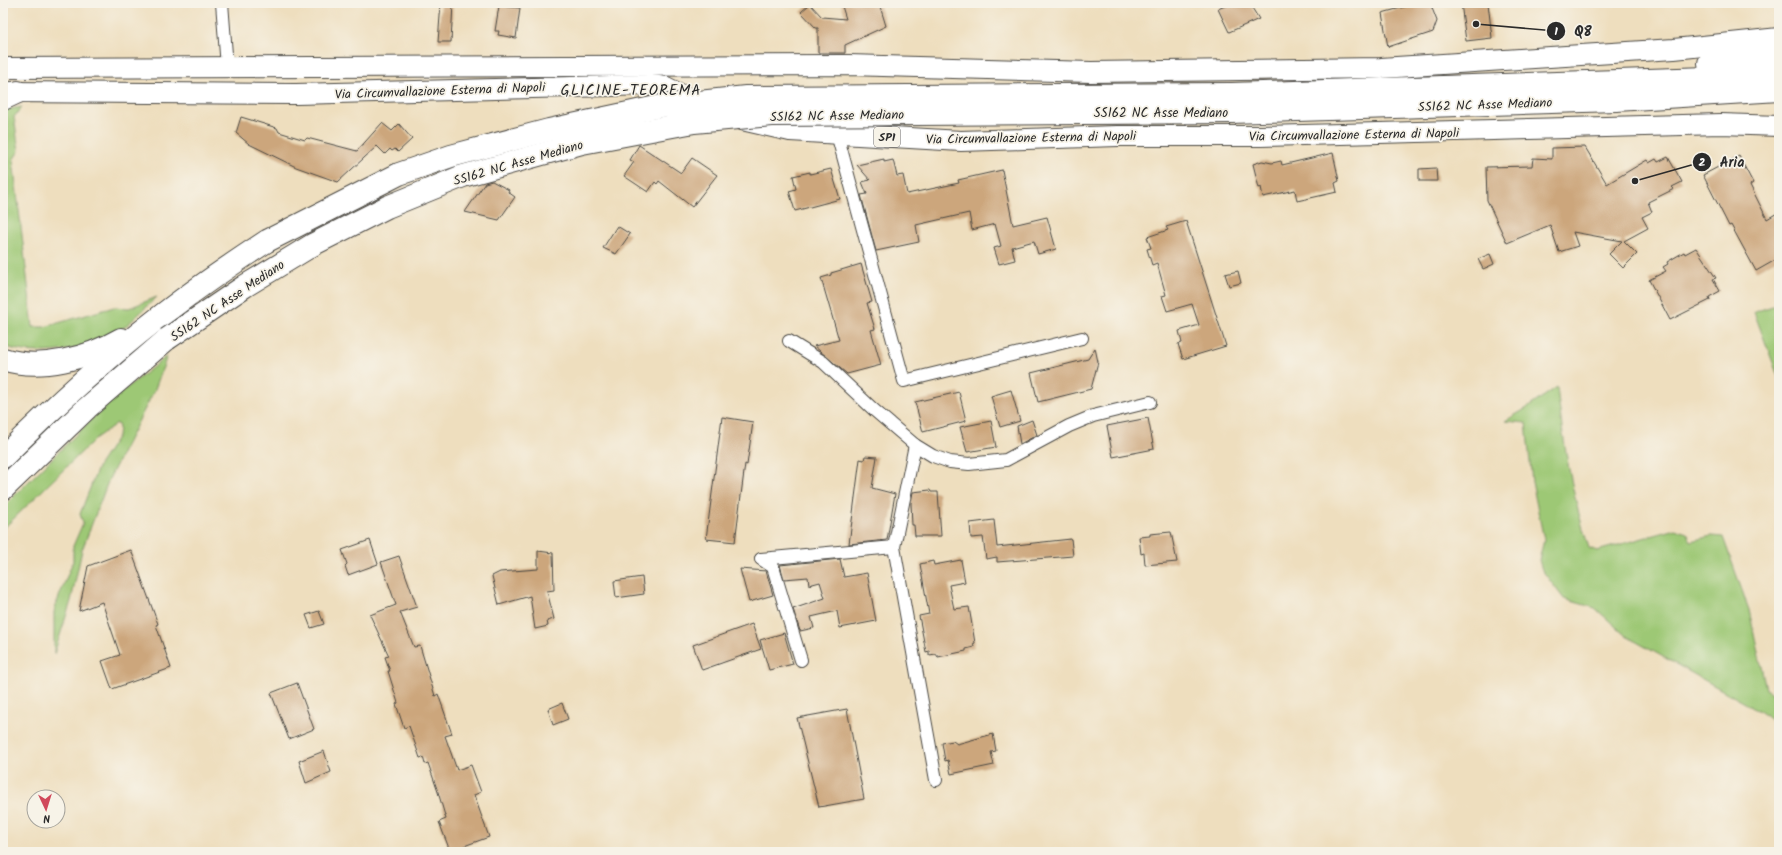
<svg xmlns="http://www.w3.org/2000/svg" width="1782" height="855" viewBox="0 0 1782 855" font-family="Kalam,sans-serif">
	<style>
		.green { fill: #9dc874; stroke: #647a50 }
		.building { fill: #cca67b }
		.lines { fill: none; stroke-linecap: round; stroke-linejoin: round }
		.street-casing { stroke: #484641; stroke-width: 14 }
		.primary-casing { stroke: #484641; stroke-width: 22 }
		.highway-casing { stroke: #484641; stroke-width: 24 }
		.street { stroke: #fff; stroke-width: 12 }
		.primary { stroke: #fff; stroke-width: 20 }
		.highway { stroke: #fff; stroke-width: 22 }
		.highway-bridge-casing { stroke: #484641; stroke-width: 24; stroke-linecap: butt }
		.highway-bridge { stroke: #fff; stroke-width: 22 }
		.labels { text-anchor: middle; stroke-width: 3.5; stroke-linejoin: round; paint-order: stroke }
		.shield { fill: #f7f3e8; stroke: #686764; stroke-width: 1 }
		.shield-label { font-size: 12px; font-weight: bold; fill: #2b2b2b }
		.street-label { font-size: 13px; fill: #2b2b2b; stroke: #f7f3e8 }
		.quarter-label { font-size: 15px; letter-spacing: 1px; fill: #2b2b2b; stroke: #f7f3e8 }
		.leader { fill: none; stroke: #2b2b2b; stroke-width: 1.5 }
		.callout-dot { fill: #2b2b2b; stroke: #f7f3e8; stroke-width: 1.5 }
		.mark-label { font-size: 12px; text-anchor: middle; font-weight: bold; fill: #fff }
		.callout-label { font-size: 14px; text-anchor: middle; font-weight: bold; fill: #2b2b2b; stroke: #f7f3e8; stroke-width: 3.5; stroke-linejoin: round; paint-order: stroke }
	</style>
	<rect width="100%" height="100%" fill="#f7f3e8"/>
	<filter id="ink" filterUnits="userSpaceOnUse"><feTurbulence type="fractalNoise" baseFrequency=".025" numOctaves="2"/><feDisplacementMap in="SourceGraphic" scale="8" xChannelSelector="R" yChannelSelector="G"/><feConvolveMatrix kernelMatrix="1 2 1 2 8 2 1 2 1" color-interpolation-filters="sRGB"/></filter>
	<filter id="wash" filterUnits="userSpaceOnUse"><feTurbulence type="fractalNoise" baseFrequency=".012" numOctaves="4" result="noise"/><feDisplacementMap in="SourceGraphic" scale="16" xChannelSelector="R" yChannelSelector="G"/><feGaussianBlur stdDeviation="0.9" result="paint"/><feColorMatrix in="noise" values="0 0 0 0 0 0 0 0 0 0 0 0 0 0 0 0 0 1.4 0 .05"/><feComposite in="paint" operator="in"/></filter>
	<g filter="url(#wash)">
		<rect width="100%" height="100%" fill="#eedebe"/>
		<!-- green -->
		<g class="green">
			<path d="M22 107 14 117 19 151 13 160 33 327H44L114 307 129 308 157 297C144 308 131 324 116 333 84 351 38 358 3 346V110Z"/>
			<polygon points="1779,304 1779,379 1754,312"/>
			<polygon points="167,356 155,389 109,479 82,550 71,601 54,654 54,612 57,602 73,561 73,546 83,523 80,514 99,465 118,436 119,427 117,423 96,438 3,529 3,507 109,402"/>
			<path d="M1557 387C1563 441 1572 497 1589 548L1597 551 1675 529 1687 533 1691 541 1711 536 1723 537 1749 610 1766 689 1779 697V727L1761 712 1626 636 1595 608 1564 599 1542 570 1539 560 1544 540 1532 482 1526 423 1505 421 1527 408Z"/>
		</g>
		<g id="blocks">
			<!-- building -->
			<g class="building">
				<polygon points="441,3 453,3 451,42 438,42"/>
				<polygon points="841,3 879,3 886,26 845,45 845,53 818,53 818,28 816,28 801,12 810,4 822,17 846,19"/>
				<polygon points="1232,3 1249,3 1259,19 1229,32 1218,9"/>
				<polygon points="1407,3 1430,3 1437,21 1433,32 1388,47 1382,13 1408,6"/>
				<polygon points="1461,3 1488,3 1492,38 1466,41"/>
				<polygon points="499,6 520,8 516,38 498,35 499,31 495,31"/>
				<polygon points="241,117 277,128 279,132 305,140 307,138 357,151 382,123 392,131 399,124 412,139 398,152 395,149 392,151 390,149 385,154 377,146 338,182 296,167 249,144 236,133"/>
				<polygon points="639,145 681,173 692,158 717,175 692,207 659,181 657,184 655,182 648,192 624,176 634,162 630,160"/>
				<polygon points="1585,147 1607,184 1647,160 1649,163 1656,159 1658,162 1668,157 1682,182 1672,187 1674,189 1648,202 1652,212 1642,217 1648,228 1624,241 1637,254 1623,268 1609,254 1622,241 1573,232 1578,246 1559,252 1550,225 1507,243 1487,200 1486,167 1532,166 1533,158 1552,159 1552,148"/>
				<polygon points="1333,153 1339,181 1335,183 1337,192 1297,201 1295,190 1263,197 1261,187 1259,188 1253,164 1262,161 1272,163 1281,161 1282,165"/>
				<polygon points="1739,156 1753,183 1750,185 1767,219 1779,212 1779,258 1756,271 1731,225 1729,226 1703,175"/>
				<polygon points="884,159 884,162 893,160 897,176 903,175 907,194 959,183 958,180 1002,170 1013,225 1047,217 1056,249 1038,254 1034,241 1012,247 1015,260 999,264 994,248 1001,246 995,224 972,230 969,213 916,225 919,242 876,251 861,195 867,194 862,182 870,180 857,165"/>
				<polygon points="1436,168 1437,181 1419,181 1419,169"/>
				<polygon points="831,169 840,199 795,211 789,191 796,189 793,176 810,172 810,174"/>
				<polygon points="492,181 509,190 508,192 515,197 499,220 465,212 485,183"/>
				<polygon points="1186,221 1226,346 1183,359 1178,344 1182,343 1179,331 1199,325 1192,304 1167,311 1162,296 1166,295 1157,263 1152,265 1147,249 1151,248 1147,237 1168,230 1166,227"/>
				<polygon points="617,226 630,234 616,254 603,248"/>
				<polygon points="1696,248 1716,278 1713,279 1720,291 1709,297 1710,300 1670,320 1649,280 1666,271 1663,267 1668,264 1667,262 1684,252 1685,254"/>
				<polygon points="1490,254 1494,264 1483,269 1478,259"/>
				<polygon points="861,264 872,302 867,303 875,329 871,330 881,365 847,374 814,346 839,340 821,278 831,275 831,273"/>
				<polygon points="1238,271 1241,283 1229,286 1225,274"/>
				<polygon points="1095,348 1098,362 1091,389 1038,402 1031,373 1088,359"/>
				<polygon points="1011,390 1020,421 1000,427 991,396"/>
				<polygon points="959,392 966,421 923,432 915,402"/>
				<polygon points="722,417 753,422 747,465 745,464 735,542 706,539"/>
				<polygon points="1148,418 1154,449 1113,457 1107,426"/>
				<polygon points="1032,420 1037,435 1020,444 1017,426"/>
				<polygon points="991,421 996,447 967,452 960,427"/>
				<polygon points="865,456 877,457 872,488 895,494 887,540 849,544 860,459 864,460"/>
				<polygon points="930,490 931,492 938,492 941,536 915,536 914,525 912,525 911,503 913,492"/>
				<polygon points="994,520 997,547 1071,539 1073,556 997,562 997,557 986,559 983,537 971,538 970,523"/>
				<polygon points="1171,532 1177,562 1145,565 1144,553 1141,554 1139,537 1150,536 1150,534"/>
				<polygon points="370,540 378,564 348,575 345,566 347,564 342,550"/>
				<polygon points="131,550 158,624 156,625 171,668 112,689 102,661 120,655 102,602 79,611 88,566"/>
				<polygon points="538,551 553,553 554,590 547,591 554,619 547,621 548,626 535,629 530,596 499,605 492,576 500,572 538,569"/>
				<polygon points="399,556 417,607 400,612 414,647 420,646 435,696 438,694 452,734 445,736 457,770 471,765 481,792 474,795 489,837 450,851 439,822 446,819 438,792 428,763 425,764 423,757 420,758 409,726 404,728 396,704 398,703 388,671 390,671 385,657 389,656 370,615 396,605 381,562"/>
				<polygon points="840,559 844,577 867,573 876,621 840,628 837,611 811,617 814,628 800,631 793,609 825,598 820,582 809,585 808,577 784,579 780,565"/>
				<polygon points="961,560 965,582 949,585 954,609 969,607 975,643 973,644 974,647 966,649 966,651 938,657 936,654 929,655 929,651 926,652 919,616 929,614 920,564 933,561 934,565"/>
				<polygon points="740,569 766,571 773,595 749,602"/>
				<polygon points="642,577 644,594 616,598 614,581"/>
				<polygon points="319,611 324,624 311,628 306,615"/>
				<polygon points="752,624 761,649 702,670 693,645"/>
				<polygon points="784,633 793,664 769,670 760,640"/>
				<polygon points="297,683 314,729 289,739 271,693"/>
				<polygon points="562,703 568,719 553,725 548,709"/>
				<polygon points="847,709 864,799 819,807 797,718"/>
				<polygon points="993,734 996,751 991,752 994,765 951,774 948,760 945,761 942,743 953,741 957,744"/>
				<polygon points="324,751 331,772 306,783 299,761"/>
			</g>
		</g>
	</g>
	<g filter="url(#ink)">
		<use href="#blocks" fill-opacity="0" stroke="#484641" stroke-width="1"/>
		<g class="lines">
			<!-- street casing -->
			<g class="street-casing">
				<g id="street">
					<polyline points="222,3 227,67"/>
					<polyline points="837,134 904,381 1082,338"/>
					<polyline points="789,341 823,362 874,410 915,445 933,456 950,462 969,464 1006,460 1069,426 1093,416 1150,402"/>
					<polyline points="894,547 936,780"/>
					<polyline points="761,559 894,547 915,445"/>
					<polyline points="761,559 773,567 801,660"/>
				</g>
			</g>
			<!-- primary casing -->
			<g class="primary-casing">
				<g id="primary">
					<polyline points="3,68 848,65 1091,72 1381,68 1674,49 1779,38"/>
					<polyline points="3,92 296,94 650,85 666,87 704,106"/>
					<polyline points="742,120 790,131 961,141 1118,136 1261,136 1721,124 1779,126"/>
				</g>
			</g>
			<!-- highway casing -->
			<g class="highway-casing">
				<g id="highway">
					<polyline points="1709,63 1779,56"/>
					<polyline points="1232,94 1708,78 1779,72"/>
					<polyline points="3,99 18,92"/>
					<polyline points="1231,112 1616,100 1779,90"/>
					<path d="M3 359C40 371 88 358 121 339"/>
					<path d="M3 457C52 408 103 361 157 319 192 291 229 266 267 241"/>
					<polyline points="3,489 87,408 167,339"/>
				</g>
			</g>
			<!-- street -->
			<use href="#street" class="street"/>
			<!-- primary -->
			<use href="#primary" class="primary"/>
			<!-- highway -->
			<use href="#highway" class="highway"/>
			<!-- highway-bridge casing -->
			<g class="highway-bridge-casing">
				<g id="highway-bridge">
					<polyline points="267,241 399,174 451,156 549,130 661,106 746,97 1232,94"/>
					<polyline points="167,339 245,286 314,244 387,207 463,176 582,143 694,122 772,115 1231,112"/>
				</g>
			</g>
			<!-- highway-bridge -->
			<use href="#highway-bridge" class="highway-bridge"/>
		</g>
	</g>
	<g class="labels">
		<!-- shield labels -->
		<rect class="shield" x="874" y="127" width="26" height="20" rx="3"/>
		<g class="shield-label">
			<text x="887" y="141">SP1</text>
		</g>
		<!-- street labels -->
		<g class="street-label">
			<text transform="translate(440 90) rotate(-2)" y="5">Via Circumvallazione Esterna di Napoli</text>
			<text transform="translate(1485 104) rotate(-2)" y="5">SS162 NC Asse Mediano</text>
			<text x="1161" y="117">SS162 NC Asse Mediano</text>
			<text transform="translate(837 115) rotate(-1)" y="5">SS162 NC Asse Mediano</text>
			<text transform="translate(1354 134) rotate(-1)" y="5">Via Circumvallazione Esterna di Napoli</text>
			<text transform="translate(1031 137) rotate(-1)" y="5">Via Circumvallazione Esterna di Napoli</text>
			<text transform="translate(518 162) rotate(-16)" y="5">SS162 NC Asse Mediano</text>
			<text transform="translate(227 300) rotate(-34)" y="5">SS162 NC Asse Mediano</text>
		</g>
		<!-- quarter labels -->
		<g class="quarter-label">
			<text x="631" y="95">GLICINE-TEOREMA</text>
		</g>
	</g>
	<!-- callouts -->
	<path class="leader" d="M1476 24L1556 31M1635 181L1702 162"/>
	<g class="callout-dot">
		<circle cx="1476" cy="24" r="4"/>
		<circle cx="1635" cy="181" r="4"/>
		<circle cx="1556" cy="31" r="10"/>
		<circle cx="1702" cy="162" r="10"/>
	</g>
	<g class="mark-label">
		<text x="1556" y="35">1</text>
		<text x="1702" y="166">2</text>
	</g>
	<g class="callout-label">
		<text x="1583" y="36">Q8</text>
		<text x="1732" y="167">Aria</text>
	</g>
	<!-- margin -->
	<rect width="1782" height="855" fill="none" stroke="#f7f3e8" stroke-width="16"/>
	<!-- north arrow -->
	<g transform="translate(46 809) rotate(176)"><circle r="19" fill="#f7f3e8" stroke="#a5a39c"/>
	<path d="M0-3L7 15L0 10L-7 15Z" fill="#d1495b"/>
	<text y="-6" font-size="11" font-weight="bold" text-anchor="middle" fill="#2b2b2b">N</text>
	</g>
</svg>
